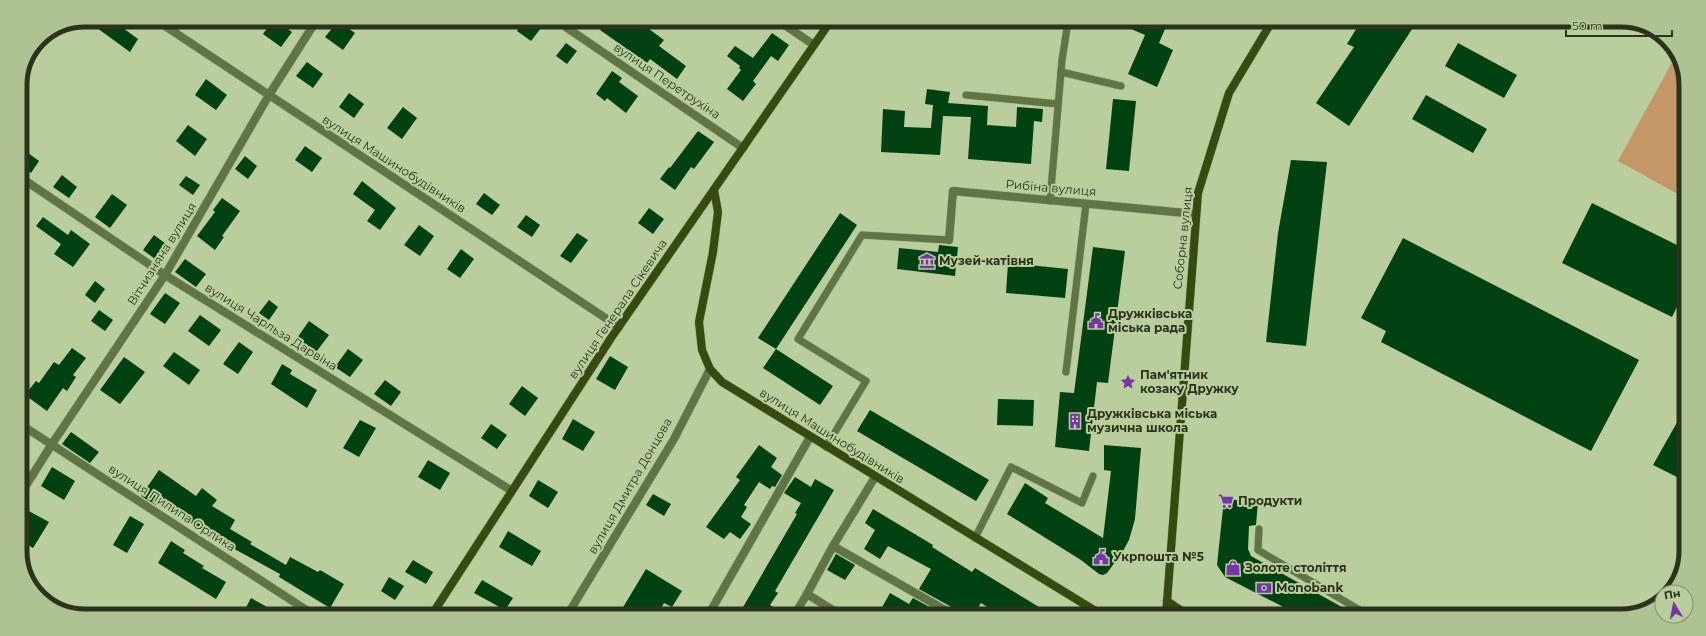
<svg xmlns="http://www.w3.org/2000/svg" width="1706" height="636" viewBox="0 0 1706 636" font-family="Montserrat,sans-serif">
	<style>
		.green { fill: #c59666 }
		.building { fill: #024112 }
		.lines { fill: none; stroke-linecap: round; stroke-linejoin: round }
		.lane-casing { stroke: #9aac80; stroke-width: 8 }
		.street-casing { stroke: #9aac80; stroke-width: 9 }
		.secondary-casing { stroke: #9aac80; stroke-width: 9 }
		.lane { stroke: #617446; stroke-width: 7 }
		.street { stroke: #617446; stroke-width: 8 }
		.secondary { stroke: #374b11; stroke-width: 8 }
		.labels { text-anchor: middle; stroke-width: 4; stroke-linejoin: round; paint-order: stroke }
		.street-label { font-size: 12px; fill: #2b331f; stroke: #b9ce9c }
		.poi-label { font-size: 12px; font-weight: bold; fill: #2b331f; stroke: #b9ce9c; text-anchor: start }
		.rim { fill: none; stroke: #2b331f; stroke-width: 5 }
	</style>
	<rect width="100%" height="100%" fill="#b9ce9c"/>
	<!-- green -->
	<polygon class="green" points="1676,55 1686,81 1685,198 1618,161"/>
	<!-- building -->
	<g class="building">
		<polygon points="86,20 112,20 138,39 130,52"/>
		<polygon points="273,20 275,20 292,32 281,47 263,34"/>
		<polygon points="338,21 355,33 343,50 325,37"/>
		<polygon points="524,21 532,21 541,28 531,41 517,31"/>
		<polygon points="606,21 638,21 664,40 659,46 686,66 677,79 650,59 647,63 600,30"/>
		<polygon points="1115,22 1168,22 1159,43 1173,50 1157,87 1128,74 1145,35"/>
		<polygon points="1368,23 1416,23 1349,126 1316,103 1354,47 1347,44 1358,26 1364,29"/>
		<polygon points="772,33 789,45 778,61 771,56 753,81 756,84 743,101 727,89 741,70 739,68 740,66 727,56 735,46 753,58"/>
		<polygon points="566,43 577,51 567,64 556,56"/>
		<polygon points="1458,43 1517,75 1504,98 1445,66"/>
		<polygon points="307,62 323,74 313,88 296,76"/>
		<polygon points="612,71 622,78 619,82 638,96 626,113 607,98 605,101 596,94"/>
		<polygon points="206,79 227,95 216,110 195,95"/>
		<polygon points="927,89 950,92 948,103 988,106 987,125 1016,127 1017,107 1043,109 1042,122 1034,121 1031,164 968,159 971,117 943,116 940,155 881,152 883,109 905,111 904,127 931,128 933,105 925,104"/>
		<polygon points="349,93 364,104 354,118 339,107"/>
		<polygon points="1426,95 1487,129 1473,153 1412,119"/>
		<polygon points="1113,99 1136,101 1129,171 1106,169"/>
		<polygon points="403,107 417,118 402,139 387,128"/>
		<polygon points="188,125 207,139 195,156 176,141"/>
		<polygon points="698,131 714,142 694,169 691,167 675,190 660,179 669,167 670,168"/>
		<polygon points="305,146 322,158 312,172 295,160"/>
		<polygon points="20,147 39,161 31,173 20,165"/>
		<polygon points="245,156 257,166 248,179 235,169"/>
		<polygon points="1291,160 1327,162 1306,346 1266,342 1278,233"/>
		<polygon points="62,175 77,187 69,198 53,187"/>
		<polygon points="186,176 200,185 193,195 179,185"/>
		<polygon points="362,181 396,208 380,230 367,221 375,210 353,194"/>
		<polygon points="484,193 500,205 492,215 476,204"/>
		<polygon points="112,194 127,205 110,228 95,217"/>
		<polygon points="222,198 240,211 222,236 224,237 215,250 197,236 215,212 213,210"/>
		<polygon points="1592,203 1685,249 1684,292 1672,317 1562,263"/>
		<polygon points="649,208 664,219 653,234 638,223"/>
		<polygon points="840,213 857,225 776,349 758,338"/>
		<polygon points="526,215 540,225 532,237 517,227"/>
		<polygon points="43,217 68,235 71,230 90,244 73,267 54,254 61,244 36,226"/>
		<polygon points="419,225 434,236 420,256 404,245"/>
		<polygon points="577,233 588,240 571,263 560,256"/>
		<polygon points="154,235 166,244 155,259 143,250"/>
		<polygon points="1403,238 1639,360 1591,451 1381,342 1386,331 1361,318"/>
		<polygon points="939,245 958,247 955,276 897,269 899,248 938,252"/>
		<polygon points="1093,247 1125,251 1108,383 1097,382 1089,451 1055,447 1060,392 1074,393"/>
		<polygon points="461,249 474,259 460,278 447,269"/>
		<polygon points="185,259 206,274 196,287 175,272"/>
		<polygon points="1008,263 1068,269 1065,298 1006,293"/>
		<polygon points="95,281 105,289 95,303 85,295"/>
		<polygon points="165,293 180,303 165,324 150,314"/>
		<polygon points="269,300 278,307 269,320 259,313"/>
		<polygon points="99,310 113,320 105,331 91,321"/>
		<polygon points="200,315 221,330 209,346 188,331"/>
		<polygon points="309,321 329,335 314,355 295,341"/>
		<polygon points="239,342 253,352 238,374 223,364"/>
		<polygon points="72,348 86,358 73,375 76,377 67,391 63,388 47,411 25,395 36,381 39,383 54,362 59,365"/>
		<polygon points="348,349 363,360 350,377 335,367"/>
		<polygon points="776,349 833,386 820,405 763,368"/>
		<polygon points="174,352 200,370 189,385 163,366"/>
		<polygon points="610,356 628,367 615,390 596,379"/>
		<polygon points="124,357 145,372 120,404 100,390"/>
		<polygon points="282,364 292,370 290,374 317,390 307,408 271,384"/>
		<polygon points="385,380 401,392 391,406 374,394"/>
		<polygon points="522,386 538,398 525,416 509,404"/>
		<polygon points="998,399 1034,400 1033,426 997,425"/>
		<polygon points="870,410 989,480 976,501 857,431"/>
		<polygon points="1684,410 1683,480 1653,465"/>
		<polygon points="573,419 595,432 583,451 562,439"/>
		<polygon points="360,420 376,428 359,457 343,448"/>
		<polygon points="491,424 507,435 497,449 481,438"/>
		<polygon points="71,432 99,452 90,463 62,444"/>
		<polygon points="759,445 777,458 771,467 782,475 775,487 772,486 770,489 759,482 744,505 747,507 741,517 751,524 740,539 730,532 724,539 706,527 740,480 736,477"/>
		<polygon points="1104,445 1141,448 1135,519 1129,540 1123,551 1107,573 1103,575 1099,574 1081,560 1007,514 1025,483 1048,498 1045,503 1103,538 1111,471 1104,470"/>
		<polygon points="428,460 450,473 440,490 418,477"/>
		<polygon points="52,467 75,481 64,500 41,486"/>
		<polygon points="159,470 196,496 202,488 217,500 212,506 235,520 230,529 252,542 250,544 286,565 290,557 318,572 320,570 344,584 330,608 279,577 280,574 227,545 228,543 198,526 197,527 159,501 156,505 141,496"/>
		<polygon points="795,477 811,487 815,479 834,490 775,591 778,593 770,605 784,614 739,614 797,514 795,513 801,503 784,493"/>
		<polygon points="538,480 558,492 548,508 529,496"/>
		<polygon points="653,494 671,504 664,516 646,505"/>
		<polygon points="1224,499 1258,502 1256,525 1249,526 1248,549 1251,556 1356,615 1299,615 1225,577 1217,565"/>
		<polygon points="25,509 49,522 33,548 20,540 20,516"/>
		<polygon points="873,509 933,545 932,547 972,572 975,568 1052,615 1000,615 981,603 974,615 957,614 955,609 919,589 931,569 888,546 880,559 864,549 875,530 865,523"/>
		<polygon points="130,516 144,524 127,553 113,545"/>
		<polygon points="508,531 541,551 532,566 499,547"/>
		<polygon points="171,541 185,550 183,553 204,566 202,568 226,582 216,599 158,563"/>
		<polygon points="836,554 855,565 845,580 827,570"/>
		<polygon points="413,560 433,572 426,584 405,572"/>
		<polygon points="646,569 682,591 672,607 664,603 658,614 619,614"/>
		<polygon points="389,577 404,586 395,600 381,591"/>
		<polygon points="482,580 513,598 505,610 474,593"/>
		<polygon points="890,593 909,604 913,598 942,614 891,614 881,609"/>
		<polygon points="251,598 278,613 243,613"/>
	</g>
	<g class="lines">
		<!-- lane casing -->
		<g class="lane-casing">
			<g id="lane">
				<polyline points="1061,72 1121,86"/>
				<polyline points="966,95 1058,104"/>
				<polyline points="1050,201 1062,60 1068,22"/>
				<polyline points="1066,372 1086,204"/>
				<polyline points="826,447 866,381 798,339 862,235 949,240"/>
				<polyline points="1259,529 1258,550 1368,615"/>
				<polyline points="975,538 1011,467 1082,503 1093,476"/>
			</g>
		</g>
		<!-- street casing -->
		<g class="street-casing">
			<g id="street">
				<polyline points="156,20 619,327"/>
				<polyline points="557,21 743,148"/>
				<polyline points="780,22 814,45"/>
				<polyline points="20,177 165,275 512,491"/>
				<polyline points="949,240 953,191 1196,214"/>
				<polyline points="20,424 311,613"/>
				<polyline points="875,477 833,546 952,614"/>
				<polyline points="20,495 52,444 165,275 269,95 316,21"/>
				<polyline points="833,546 807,594 839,614"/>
				<polyline points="568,614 674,439 710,369"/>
				<polyline points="709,614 810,437"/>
				<polyline points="795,614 807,594"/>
			</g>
		</g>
		<!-- secondary casing -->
		<g class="secondary-casing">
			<g id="secondary">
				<polyline points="714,190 718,212 713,252 699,322 702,350 710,369 722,382 1102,615"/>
				<polyline points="1167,601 1188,615"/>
				<polyline points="433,613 611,338 830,22"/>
				<polyline points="1166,615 1198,193 1229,93 1271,23"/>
			</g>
		</g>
		<!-- lane -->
		<use href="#lane" class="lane"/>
		<!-- street -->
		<use href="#street" class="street"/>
		<!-- secondary -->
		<use href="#secondary" class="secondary"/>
	</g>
	<!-- icons -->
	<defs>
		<g id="museum-bare" transform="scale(1.2)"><path d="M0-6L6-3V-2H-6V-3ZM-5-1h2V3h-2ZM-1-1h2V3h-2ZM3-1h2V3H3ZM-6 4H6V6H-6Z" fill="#7735a9" stroke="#b9ce9c" stroke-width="2.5" paint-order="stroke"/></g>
		<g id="civic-bare" transform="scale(1.2)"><path d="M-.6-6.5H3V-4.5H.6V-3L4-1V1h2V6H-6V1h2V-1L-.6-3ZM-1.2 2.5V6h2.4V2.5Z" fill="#7735a9" stroke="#b9ce9c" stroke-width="2.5" paint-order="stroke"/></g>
		<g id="sight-bare" transform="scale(1.2)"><path d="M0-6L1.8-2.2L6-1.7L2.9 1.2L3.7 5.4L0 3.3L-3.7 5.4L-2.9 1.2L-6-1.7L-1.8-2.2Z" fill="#7735a9" stroke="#b9ce9c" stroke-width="2.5" paint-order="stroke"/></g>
		<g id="building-bare" transform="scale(1.2)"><path d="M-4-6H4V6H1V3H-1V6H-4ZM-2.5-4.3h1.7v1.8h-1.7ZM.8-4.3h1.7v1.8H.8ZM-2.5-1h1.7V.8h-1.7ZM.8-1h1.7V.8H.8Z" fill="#7735a9" stroke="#b9ce9c" stroke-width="2.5" paint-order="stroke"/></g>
		<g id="supermarket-bare" transform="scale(1.2)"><path d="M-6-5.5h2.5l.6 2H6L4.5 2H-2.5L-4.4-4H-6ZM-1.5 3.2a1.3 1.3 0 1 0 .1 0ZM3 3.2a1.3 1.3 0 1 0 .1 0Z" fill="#7735a9" stroke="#b9ce9c" stroke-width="2.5" paint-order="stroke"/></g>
		<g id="shop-bare" transform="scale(1.2)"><path d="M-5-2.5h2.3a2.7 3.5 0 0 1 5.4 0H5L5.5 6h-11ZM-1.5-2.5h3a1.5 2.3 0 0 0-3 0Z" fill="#7735a9" stroke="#b9ce9c" stroke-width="2.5" paint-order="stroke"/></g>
		<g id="bank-bare" transform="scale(1.2)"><path d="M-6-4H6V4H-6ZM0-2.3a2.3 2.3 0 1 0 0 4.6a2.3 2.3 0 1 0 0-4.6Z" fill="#7735a9" stroke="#b9ce9c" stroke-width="2.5" paint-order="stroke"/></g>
	</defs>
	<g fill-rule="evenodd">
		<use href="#museum-bare" x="927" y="261"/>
		<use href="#civic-bare" x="1096" y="321"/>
		<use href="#sight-bare" x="1128" y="382"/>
		<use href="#building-bare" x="1075" y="421"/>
		<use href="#supermarket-bare" x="1226" y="501"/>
		<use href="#civic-bare" x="1101" y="557"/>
		<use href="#shop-bare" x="1233" y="568"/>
		<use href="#bank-bare" x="1264" y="588"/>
	</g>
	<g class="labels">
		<!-- street labels -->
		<g class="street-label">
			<text transform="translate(667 81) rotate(34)" y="4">вулиця Перетрухіна</text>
			<text transform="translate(394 164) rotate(33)" y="4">вулиця Машинобудівників</text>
			<text transform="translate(1051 188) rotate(5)" y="4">Рибіна вулиця</text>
			<text transform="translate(1183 238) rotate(-84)" y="4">Соборна вулиця</text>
			<text transform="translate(162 254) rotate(-58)" y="4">Вітчизняна вулиця</text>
			<text transform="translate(618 309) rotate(-56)" y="4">вулиця Генерала Сікевича</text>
			<text transform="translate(271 327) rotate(32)" y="4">вулиця Чарльза Дарвіна</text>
			<text transform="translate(832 436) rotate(32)" y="4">вулиця Машинобудівників</text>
			<text transform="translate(630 486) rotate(-60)" y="4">вулиця Дмитра Донцова</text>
			<text transform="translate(172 508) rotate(33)" y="4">вулиця Пилипа Орлика</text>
		</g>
		<!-- poi labels -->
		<g class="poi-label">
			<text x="939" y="265">Музей-катівня</text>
			<text x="1108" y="318">Дружківська<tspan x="1108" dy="14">міська рада</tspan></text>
			<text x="1140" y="379">Пам'ятник<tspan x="1140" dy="14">козаку Дружку</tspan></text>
			<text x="1087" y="418">Дружківська міська<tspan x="1087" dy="14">музична школа</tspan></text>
			<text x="1238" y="505">Продукти</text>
			<text x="1113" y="561">Укрпошта №5</text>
			<text x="1245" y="572">Золоте століття</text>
			<text x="1276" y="592">Monobank</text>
		</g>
	</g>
	<!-- crop -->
	<path d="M0 0H1706V636H0ZM85 27H1621A58 58 0 0 1 1679 85V551A58 58 0 0 1 1621 609H85A58 58 0 0 1 27 551V85A58 58 0 0 1 85 27Z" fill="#aec292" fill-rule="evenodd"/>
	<path class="rim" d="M85 27H1621A58 58 0 0 1 1679 85V551A58 58 0 0 1 1621 609H85A58 58 0 0 1 27 551V85A58 58 0 0 1 85 27Z"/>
	<!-- north arrow -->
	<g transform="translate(1674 604) rotate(350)"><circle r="19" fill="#b9ce9c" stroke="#80906a"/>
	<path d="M0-3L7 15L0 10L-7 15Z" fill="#7735a9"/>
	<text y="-6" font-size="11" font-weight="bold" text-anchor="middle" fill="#2b331f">Пн</text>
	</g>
	<!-- scale -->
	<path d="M1566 30v6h106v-6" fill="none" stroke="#2b331f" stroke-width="2"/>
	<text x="1572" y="30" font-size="12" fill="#2b331f" stroke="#b9ce9c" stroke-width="3" paint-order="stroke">50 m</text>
</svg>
